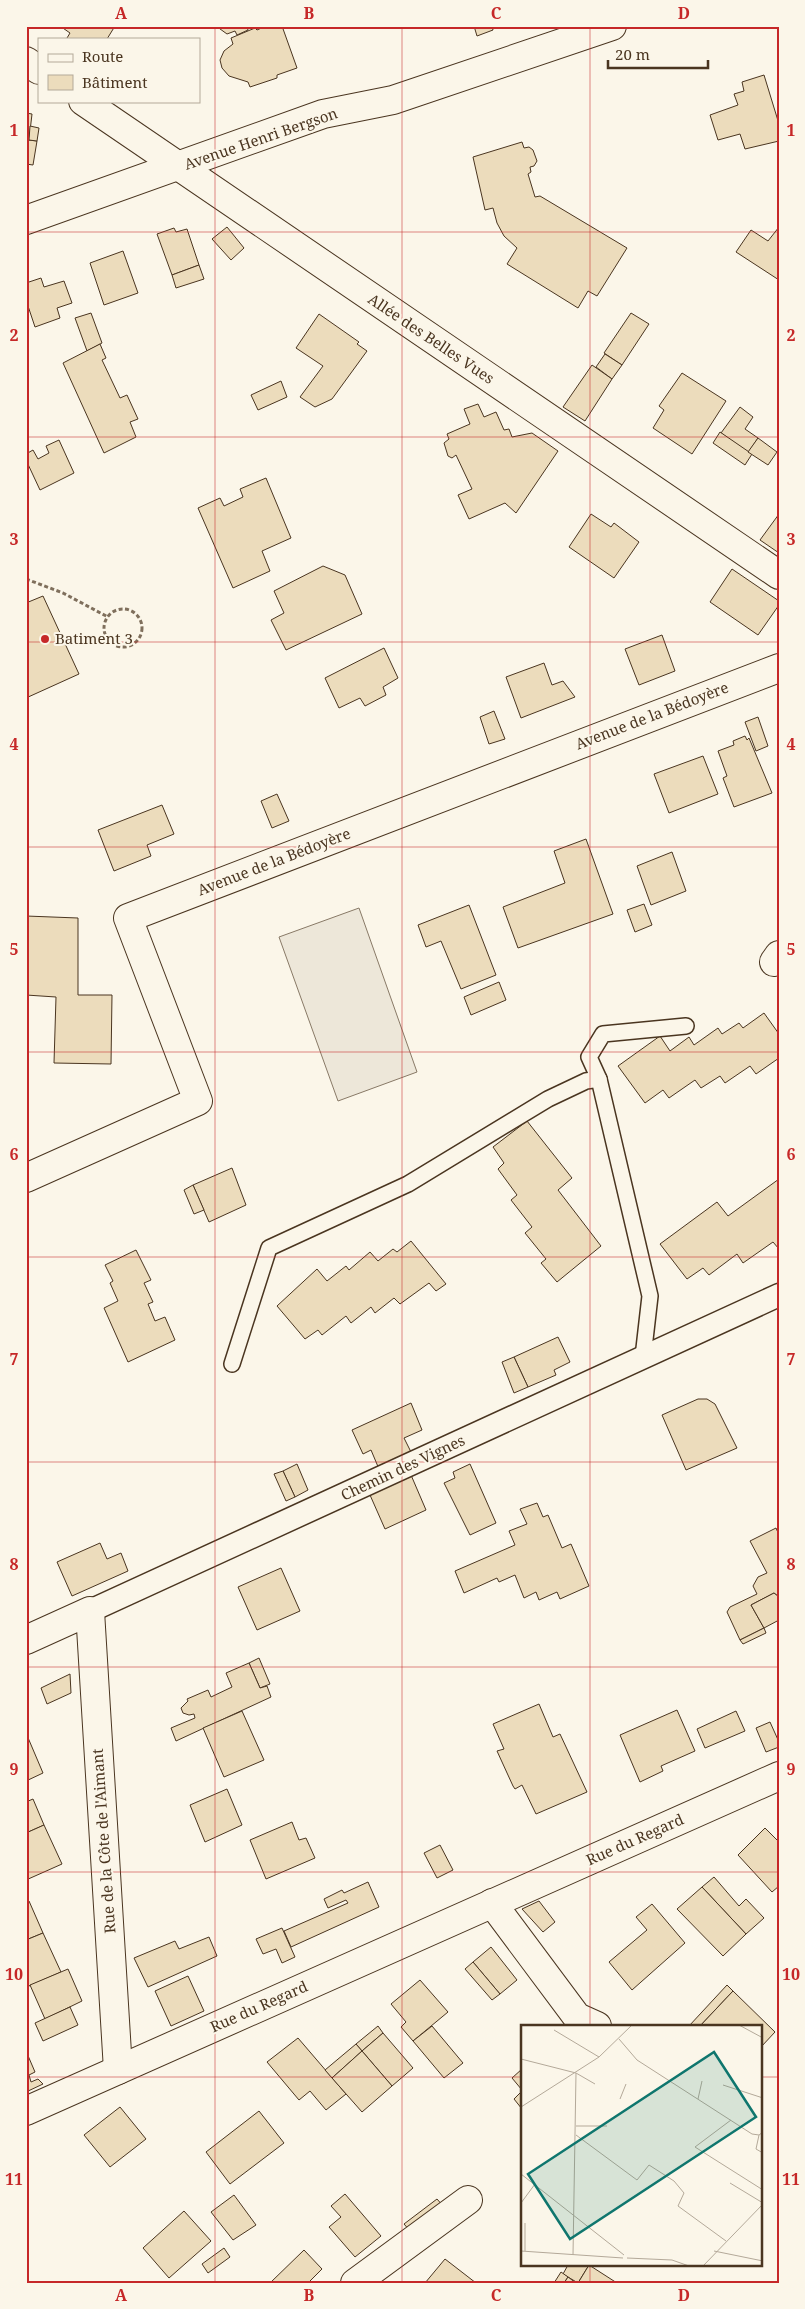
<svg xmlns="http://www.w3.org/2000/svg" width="805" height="2309" viewBox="0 0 805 2309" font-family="'Noto Serif',serif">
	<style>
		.parking { fill: #ede7d9; stroke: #887966 }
		.building { fill: #ecdcbc; stroke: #4a3520 }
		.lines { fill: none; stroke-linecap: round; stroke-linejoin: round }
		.service-casing { stroke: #4a3520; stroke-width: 18 }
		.pedestrian-casing { stroke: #4a3520; stroke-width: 25 }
		.minor-casing { stroke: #4a3520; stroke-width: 30 }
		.tertiary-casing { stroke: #4a3520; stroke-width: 30 }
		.path { stroke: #7f6f5c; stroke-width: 3; stroke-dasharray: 4 2.5; stroke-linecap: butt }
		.service { stroke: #fbf6e9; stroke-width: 15 }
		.pedestrian { stroke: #fbf6e9; stroke-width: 22 }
		.minor { stroke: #fbf6e9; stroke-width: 28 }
		.tertiary { stroke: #fbf6e9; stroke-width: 28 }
		.grid { fill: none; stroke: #c62828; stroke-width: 1; stroke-opacity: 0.55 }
		.poi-dot { fill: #c62828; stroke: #fbf6e9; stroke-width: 2 }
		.labels { text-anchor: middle; stroke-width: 4; stroke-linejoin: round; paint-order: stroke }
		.street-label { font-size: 15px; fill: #4a3520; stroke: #fbf6e9 }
		.poi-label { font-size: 15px; fill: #4a3520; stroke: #fbf6e9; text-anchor: start }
		.inset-road { fill: none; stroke: #b4a999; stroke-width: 1 }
		.view { fill: #0f766e; fill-opacity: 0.15; stroke: #0f766e; stroke-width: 2.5 }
		.inset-edge { fill: none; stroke: #4a3520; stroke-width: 2.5 }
		.neatline { fill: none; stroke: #c62828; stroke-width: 2 }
		.grid-label { font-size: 16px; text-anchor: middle; font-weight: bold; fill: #c62828 }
	</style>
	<rect width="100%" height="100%" fill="#fbf6e9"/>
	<!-- parking -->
	<polygon class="parking" points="359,908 417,1072 338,1101 279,937"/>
	<!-- building -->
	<g class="building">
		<polygon points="60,26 115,26 107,39 68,39 67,38 70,33"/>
		<polygon points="216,26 247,26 248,30 237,35 235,31 227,34"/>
		<polygon points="266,26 282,26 297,68 277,75 277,78 250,87 248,82 229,76 222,68 220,60 224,51 233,44 231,38 255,28 257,30"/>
		<polygon points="474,26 492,26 493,30 477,36"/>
		<polygon points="764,75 779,124 779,141 745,149 740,134 718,140 710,115 738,105 734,94 744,91 742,82"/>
		<polygon points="26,113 32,114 29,140 37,141 33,165 26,164"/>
		<polygon points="30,126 39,128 37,141 29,140"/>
		<polygon points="522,142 524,148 529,147 533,150 537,161 534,166 530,167 531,172 528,174 535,197 540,196 627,248 597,296 588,291 578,308 507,264 517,248 504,236 497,223 493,208 485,210 473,157"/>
		<polygon points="227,227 244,248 231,260 212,239"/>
		<polygon points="779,227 779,280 736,252 751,230 768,241"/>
		<polygon points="174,228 176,232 187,229 199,265 172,275 157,234"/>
		<polygon points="123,251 138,293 104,305 90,263"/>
		<polygon points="199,265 204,279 176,288 172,275"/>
		<polygon points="41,278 44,287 64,281 72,303 57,308 60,318 35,327 26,300 26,283"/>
		<polygon points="91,313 102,343 87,351 75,318"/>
		<polygon points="631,313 649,324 622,365 604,353"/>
		<polygon points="319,314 359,342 357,344 367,351 332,399 315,407 300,397 323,366 296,348"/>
		<polygon points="100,344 106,358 102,360 120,398 127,395 138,419 130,422 136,437 104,453 63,363"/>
		<polygon points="605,354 622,365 612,379 596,367"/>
		<polygon points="592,365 612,379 585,421 563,407"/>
		<polygon points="682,373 726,401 692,454 653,428 664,410 659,406"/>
		<polygon points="281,381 287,397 258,410 251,395"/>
		<polygon points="478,404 484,417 496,412 504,430 509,429 512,437 532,433 558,451 516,513 505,503 469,519 458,495 472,489 456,455 452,458 448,456 444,443 449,439 447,434 470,424 464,409"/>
		<polygon points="740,407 753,417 745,429 758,438 748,453 721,433"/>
		<polygon points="720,432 752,454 745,465 713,443"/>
		<polygon points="758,438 777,452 768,465 748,452"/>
		<polygon points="59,440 74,473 40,490 26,460 26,454 33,450 38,459 49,453 46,446"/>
		<polygon points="266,478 291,538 262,551 270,571 233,588 198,508 220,498 224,506 243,497 240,489"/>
		<polygon points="591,514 611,527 614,523 639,542 614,578 569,547"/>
		<polygon points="779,514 779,553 760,540"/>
		<polygon points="323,566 345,575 362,614 286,650 271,620 284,613 274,591"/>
		<polygon points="732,569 779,601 779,605 758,635 710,602"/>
		<polygon points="43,596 79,674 26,698 26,603"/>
		<polygon points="662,635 675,671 639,685 625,649"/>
		<polygon points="384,648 398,678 383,687 386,695 365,706 360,698 339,708 325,678"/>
		<polygon points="544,663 552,685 563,681 575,697 521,718 506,677"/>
		<polygon points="494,711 505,739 489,744 480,717"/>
		<polygon points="758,717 768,746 756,751 745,722"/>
		<polygon points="745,736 747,740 749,738 772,793 734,807 723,778 727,776 718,751 734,745 733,741"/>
		<polygon points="703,756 718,794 669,813 654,774"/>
		<polygon points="277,794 289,821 272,828 261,801"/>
		<polygon points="162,805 174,834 147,845 151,856 114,871 98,830"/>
		<polygon points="586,839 613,914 518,948 503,907 565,883 554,851"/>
		<polygon points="672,852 686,891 651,905 637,866"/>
		<polygon points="644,904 652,925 635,932 627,910"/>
		<polygon points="469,905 496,975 461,989 441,941 426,947 418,925"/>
		<polygon points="26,916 78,918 78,995 112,995 111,1064 54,1063 56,997 26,995"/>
		<polygon points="499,982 506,1000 471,1015 464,997"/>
		<polygon points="764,1013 779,1034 779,1058 756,1074 750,1066 725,1083 720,1076 701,1088 695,1080 669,1098 663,1090 645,1103 618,1066 660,1036 670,1051 689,1037 694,1045 718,1028 722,1034 739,1023 743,1028"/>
		<polygon points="527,1121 572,1178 558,1190 601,1246 557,1282 541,1263 546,1259 525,1233 532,1227 511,1200 517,1195 498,1169 504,1163 493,1147"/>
		<polygon points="232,1168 246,1205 209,1222 193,1185"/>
		<polygon points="779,1179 779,1249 773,1242 743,1263 737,1254 709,1275 703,1268 687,1279 660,1244 717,1202 728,1216"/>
		<polygon points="193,1185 204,1210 194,1214 184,1190"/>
		<polygon points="411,1241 446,1284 436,1291 429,1283 400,1304 394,1298 375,1313 371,1307 351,1323 346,1316 322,1335 318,1330 305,1339 277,1306 317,1269 327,1281 346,1266 349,1270 370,1252 378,1261 393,1249 397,1252"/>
		<polygon points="136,1250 151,1280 144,1283 153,1302 148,1304 155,1321 165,1317 175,1340 128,1362 104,1308 118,1301 110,1283 113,1281 105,1265"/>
		<polygon points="558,1337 570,1362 554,1370 556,1375 528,1387 514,1357"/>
		<polygon points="514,1357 528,1387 514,1393 502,1362"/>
		<polygon points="698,1399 707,1399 715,1404 737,1448 686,1470 662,1415"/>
		<polygon points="411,1403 422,1430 404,1438 412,1454 379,1469 371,1450 363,1454 352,1430"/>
		<polygon points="297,1464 308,1490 295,1497 283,1471"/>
		<polygon points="470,1464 496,1523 470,1535 444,1483 455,1478 453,1472"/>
		<polygon points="283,1471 295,1497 286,1501 274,1474"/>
		<polygon points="411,1475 426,1510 385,1529 370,1495"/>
		<polygon points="537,1503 543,1517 548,1515 562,1548 571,1544 589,1586 560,1599 557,1592 539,1600 536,1592 524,1598 515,1575 499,1582 497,1578 464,1593 455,1571 515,1545 509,1531 527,1524 520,1509"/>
		<polygon points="776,1528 779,1535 779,1597 774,1593 751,1605 764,1628 740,1640 727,1612 730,1607 757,1594 753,1586 758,1577 767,1573 750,1541"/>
		<polygon points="100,1543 107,1559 121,1553 128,1571 72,1596 57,1562"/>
		<polygon points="281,1568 300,1611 257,1630 238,1587"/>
		<polygon points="774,1593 779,1597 779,1620 764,1628 751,1605"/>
		<polygon points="764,1628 766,1633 743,1644 740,1640"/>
		<polygon points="259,1658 270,1684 260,1688 249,1663"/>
		<polygon points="249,1663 260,1688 267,1686 271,1697 176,1741 171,1728 195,1718 194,1714 189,1715 183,1713 181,1708 188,1701 187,1699 208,1690 211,1697 232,1687 226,1673"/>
		<polygon points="70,1674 71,1693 47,1704 41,1688"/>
		<polygon points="539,1704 553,1737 560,1734 587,1792 536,1814 522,1785 515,1789 513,1786 497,1751 504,1749 493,1724"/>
		<polygon points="677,1710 695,1751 661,1766 663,1771 640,1782 620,1735"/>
		<polygon points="242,1711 264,1760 224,1777 203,1728"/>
		<polygon points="736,1711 745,1731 705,1748 697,1729"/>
		<polygon points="770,1722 779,1742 779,1747 766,1752 756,1728"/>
		<polygon points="26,1733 43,1773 26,1781"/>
		<polygon points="227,1789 242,1825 205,1842 190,1805"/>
		<polygon points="33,1799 44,1825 26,1833 26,1802"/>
		<polygon points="292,1822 299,1840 306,1838 315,1858 266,1879 250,1840"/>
		<polygon points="44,1825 62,1864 26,1880 26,1833"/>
		<polygon points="765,1828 779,1842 779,1886 772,1892 738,1855"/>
		<polygon points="440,1845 453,1870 437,1878 424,1853"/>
		<polygon points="714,1877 739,1906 746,1899 764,1918 746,1934 702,1887"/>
		<polygon points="368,1882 379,1907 291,1947 284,1931 348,1903 346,1900 328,1908 324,1899 342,1890 344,1893"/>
		<polygon points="702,1887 746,1934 723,1956 677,1909"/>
		<polygon points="29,1901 43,1933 26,1940 26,1902"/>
		<polygon points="539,1901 555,1922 543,1932 522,1909"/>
		<polygon points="652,1904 685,1943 632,1990 609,1962 647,1930 636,1917"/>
		<polygon points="282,1928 295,1957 282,1963 276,1949 263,1954 256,1939"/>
		<polygon points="43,1933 61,1972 29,1986 26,1981 26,1940"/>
		<polygon points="209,1937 217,1956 148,1987 134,1958 175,1941 179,1949"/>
		<polygon points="491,1947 517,1980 500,1994 473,1962"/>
		<polygon points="473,1962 500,1994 492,2000 465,1969"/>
		<polygon points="68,1969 82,2001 45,2019 30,1985"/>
		<polygon points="188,1976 204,2011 171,2026 155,1991"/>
		<polygon points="420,1980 448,2012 413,2041 401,2027 406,2022 391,2004"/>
		<polygon points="727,1985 733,1991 700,2026 689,2026"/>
		<polygon points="733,1991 775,2032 761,2047 761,2026 700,2026"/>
		<polygon points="70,2007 78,2025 43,2041 35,2023"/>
		<polygon points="378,2026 383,2033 362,2051 356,2044"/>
		<polygon points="432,2026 463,2063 444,2078 413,2041"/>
		<polygon points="383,2033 413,2068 392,2086 362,2051"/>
		<polygon points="298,2038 346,2094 326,2110 310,2091 299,2100 267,2062"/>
		<polygon points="356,2044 362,2051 332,2078 325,2070"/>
		<polygon points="26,2051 35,2072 29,2075 31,2082 38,2079 43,2084 26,2092"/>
		<polygon points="362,2051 392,2086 362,2112 332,2078"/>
		<polygon points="522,2069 522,2090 512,2078"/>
		<polygon points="522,2091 522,2109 514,2099"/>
		<polygon points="120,2107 146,2139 110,2167 84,2135"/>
		<polygon points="259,2111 284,2143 230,2184 206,2152"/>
		<polygon points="345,2194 381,2236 355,2257 329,2227 341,2217 331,2206"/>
		<polygon points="234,2195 256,2225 233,2240 211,2212"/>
		<polygon points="437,2199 444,2207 411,2232 404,2224"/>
		<polygon points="184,2211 211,2241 169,2278 143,2248"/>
		<polygon points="224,2248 230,2257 208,2273 202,2264"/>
		<polygon points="304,2250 322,2269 308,2283 270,2283"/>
		<polygon points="445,2259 476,2283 425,2283"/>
		<polygon points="568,2265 589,2265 578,2283 563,2274"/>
		<polygon points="589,2265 617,2283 578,2283"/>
		<polygon points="561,2272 568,2277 564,2283 554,2283"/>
		<polygon points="568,2277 576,2283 564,2283"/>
	</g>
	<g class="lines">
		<!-- service casing -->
		<g class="service-casing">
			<g id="service">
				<polyline points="643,1357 650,1296 599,1079 589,1057 603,1034 686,1026"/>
				<polyline points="232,1364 269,1248 408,1184 548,1099 586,1081 599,1079"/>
			</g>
		</g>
		<!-- pedestrian casing -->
		<g class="pedestrian-casing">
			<polyline id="pedestrian" points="90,1611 779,1295"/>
		</g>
		<!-- minor casing -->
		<g class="minor-casing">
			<g id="minor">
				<polyline points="26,61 39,70"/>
				<polyline points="83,101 779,575"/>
				<polyline points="774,962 779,955"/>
				<polyline points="26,1178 198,1101 128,918 779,668"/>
				<polyline points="26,1640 90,1611 118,2070"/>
				<polyline points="492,1903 577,2017 597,2026"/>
				<polyline points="26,2111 779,1776"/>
				<polyline points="355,2283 468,2200"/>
			</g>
		</g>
		<!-- tertiary casing -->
		<g class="tertiary-casing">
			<polyline id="tertiary" points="26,220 323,114 393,100 612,26"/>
		</g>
		<!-- path -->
		<g class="path">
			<polyline points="26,579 63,593 108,617"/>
			<circle cx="123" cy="628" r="19"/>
		</g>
		<!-- service -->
		<use href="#service" class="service"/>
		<!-- pedestrian -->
		<use href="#pedestrian" class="pedestrian"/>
		<!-- minor -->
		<use href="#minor" class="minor"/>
		<!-- tertiary -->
		<use href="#tertiary" class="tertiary"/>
	</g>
	<!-- grid -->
	<path class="grid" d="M215 26V2283M402 26V2283M590 26V2026M26 232H779M26 437H779M26 642H779M26 847H779M26 1052H779M26 1257H779M26 1462H779M26 1667H779M26 1872H779M26 2077H522M761 2077H779M590 2265V2283"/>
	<!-- markers -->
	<circle class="poi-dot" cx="45" cy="639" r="5"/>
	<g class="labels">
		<!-- street labels -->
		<g class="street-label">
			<text transform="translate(261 139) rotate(-19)" y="5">Avenue Henri Bergson</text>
			<text transform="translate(431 339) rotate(34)" y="5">Allée des Belles Vues</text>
			<text transform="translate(652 716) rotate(-21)" y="5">Avenue de la Bédoyère</text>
			<text transform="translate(274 862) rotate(-21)" y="5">Avenue de la Bédoyère</text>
			<text transform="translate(403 1468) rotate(-25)" y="5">Chemin des Vignes</text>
			<text transform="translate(635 1840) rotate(-24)" y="5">Rue du Regard</text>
			<text transform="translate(104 1841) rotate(-94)" y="5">Rue de la Côte de l'Aimant</text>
			<text transform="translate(259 2007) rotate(-24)" y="5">Rue du Regard</text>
		</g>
		<!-- poi labels -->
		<g class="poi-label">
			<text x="55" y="644">Batiment 3</text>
		</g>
	</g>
	<!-- overview -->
	<g transform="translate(521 2025)">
		<rect width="241" height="241" fill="#fbf6e9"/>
		<path class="inset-road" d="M218 0 242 13M33 5 78 32M98 14 116 35 231 109 238 110 242 107M0 34 55 48 74 59M202 60 242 73M99 74 105 59M177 74 181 56M0 82 78 32 111 0M210 95 174 122 242 165M55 101H86M55 110 116 155 128 140 153 156 163 168 157 181 205 216M238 110 235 124 242 128M0 149 103 230M209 158 242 178M0 178 14 159M0 226 102 233M4 226V198M193 226 242 236M52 230 55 48M106 233 151 235 168 241M182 241 242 179"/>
		<path class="view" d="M193 27 235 92 49 214 7 149Z"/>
		<rect width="241" height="241" class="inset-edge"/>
	</g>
	<!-- border -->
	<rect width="805" height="2309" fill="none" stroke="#fbf6e9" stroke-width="55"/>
	<!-- legend -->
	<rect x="38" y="38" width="162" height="65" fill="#fbf6e9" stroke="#b4a999"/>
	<rect x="48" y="54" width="25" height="8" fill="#fbf6e9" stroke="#b4a999"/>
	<text x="82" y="62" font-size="15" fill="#4a3520">Route</text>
	<rect x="48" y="75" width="25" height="15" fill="#ecdcbc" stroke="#b4a999"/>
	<text x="82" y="88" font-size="15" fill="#4a3520">Bâtiment</text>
	<!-- scale -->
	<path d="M608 60v8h100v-8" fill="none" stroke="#4a3520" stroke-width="2.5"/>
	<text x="615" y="60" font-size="15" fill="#4a3520" stroke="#fbf6e9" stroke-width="4" paint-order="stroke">20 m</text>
	<rect x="28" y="28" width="750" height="2254" class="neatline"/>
	<g class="grid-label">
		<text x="121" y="19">A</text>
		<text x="309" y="19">B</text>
		<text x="496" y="19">C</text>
		<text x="684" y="19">D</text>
		<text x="14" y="136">1</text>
		<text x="791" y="136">1</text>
		<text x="14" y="341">2</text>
		<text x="791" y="341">2</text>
		<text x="14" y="545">3</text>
		<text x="791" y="545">3</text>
		<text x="14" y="750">4</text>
		<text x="791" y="750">4</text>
		<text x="14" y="955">5</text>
		<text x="791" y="955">5</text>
		<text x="14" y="1160">6</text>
		<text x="791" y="1160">6</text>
		<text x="14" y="1365">7</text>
		<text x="791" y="1365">7</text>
		<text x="14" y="1570">8</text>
		<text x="791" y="1570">8</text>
		<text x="14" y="1775">9</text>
		<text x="791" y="1775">9</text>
		<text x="14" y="1980">10</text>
		<text x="791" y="1980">10</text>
		<text x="14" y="2185">11</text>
		<text x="791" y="2185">11</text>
		<text x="121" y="2301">A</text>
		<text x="309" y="2301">B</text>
		<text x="496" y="2301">C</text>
		<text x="684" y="2301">D</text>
	</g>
</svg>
